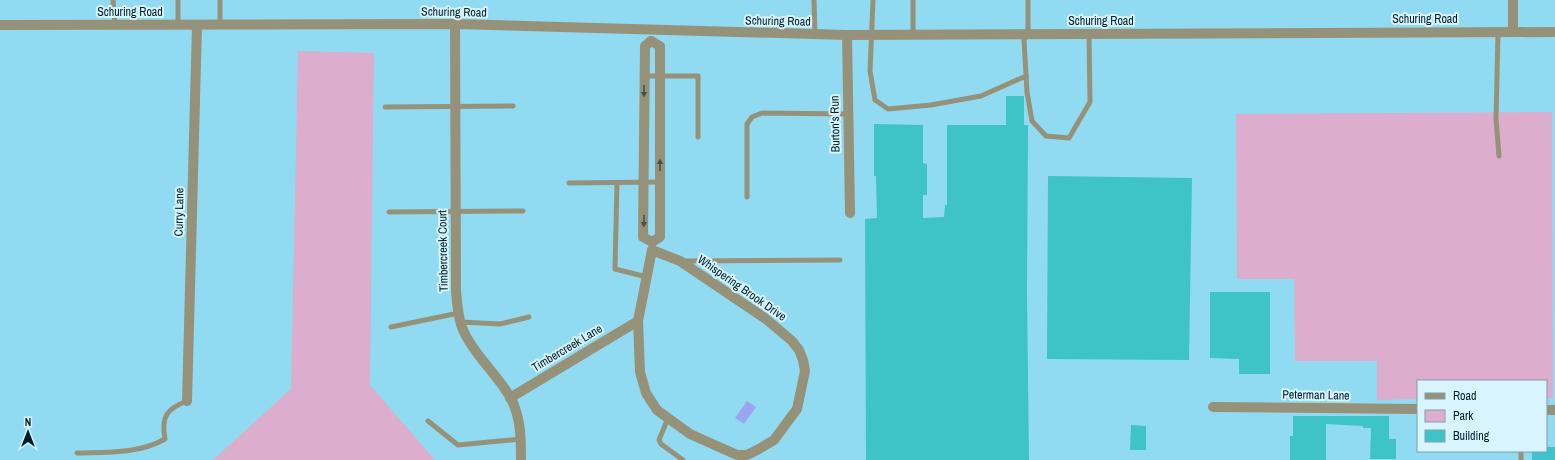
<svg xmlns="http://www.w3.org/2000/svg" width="1555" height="460" viewBox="0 0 1555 460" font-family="'Archivo Narrow',sans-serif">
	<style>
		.green { fill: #dcadcc }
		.water { fill: #9ca4f1 }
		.building { fill: #3ec3c8 }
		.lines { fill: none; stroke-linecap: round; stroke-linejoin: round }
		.lane { stroke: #969279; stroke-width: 5 }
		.street { stroke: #969279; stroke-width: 10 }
		.oneway { fill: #44524b }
		.labels { text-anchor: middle; stroke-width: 4; stroke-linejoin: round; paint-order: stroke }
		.street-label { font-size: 12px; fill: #001e26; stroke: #d8f4fe }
	</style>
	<rect width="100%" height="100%" fill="#91dbf2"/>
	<!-- green -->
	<g class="green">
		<polygon points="298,51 374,53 370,385 435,460 213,460 291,389"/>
		<polygon points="1552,112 1553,398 1546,399 1546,381 1418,381 1418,399 1377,400 1377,361 1295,361 1294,279 1237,279 1236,114"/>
	</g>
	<!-- water -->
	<polygon class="water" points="747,401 756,407 744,424 735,418"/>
	<!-- building -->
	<g class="building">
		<polygon points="1006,96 1024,96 1024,125 1028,125 1027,294 1029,460 866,460 865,219 877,218 876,176 874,176 874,124 923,125 923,163 927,164 927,195 923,195 923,218 944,217 945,205 947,205 947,125 1006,125"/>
		<polygon points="1048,176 1192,178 1189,360 1047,359"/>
		<polygon points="1210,292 1270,292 1270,374 1239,374 1239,359 1210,358"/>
		<polygon points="1293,416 1389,416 1389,439 1396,439 1396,459 1370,459 1371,428 1363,428 1363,426 1326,424 1326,460 1290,460 1290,436 1293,436"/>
		<polygon points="1131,425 1146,426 1146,450 1130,450"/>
		<polygon points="1546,447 1555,447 1555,460 1532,460 1532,451 1546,451"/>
	</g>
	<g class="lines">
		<!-- lane -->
		<g class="lane">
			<polyline points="113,0 115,25"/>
			<polyline points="220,0 220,25"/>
			<polyline points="814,0 815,34"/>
			<polyline points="873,0 870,71 875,100 888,109 931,105 981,96 1026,76"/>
			<polyline points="1028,0 1028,34 1024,40 1027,92 1032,121 1046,136 1069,138 1090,102 1089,34"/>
			<polyline points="178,25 178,0"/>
			<polyline points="1498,32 1496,119 1499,156"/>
			<polyline points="913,35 913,0"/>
			<polyline points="644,76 698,76 698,137"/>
			<polyline points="385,107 513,106"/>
			<polyline points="569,183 660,182"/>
			<polyline points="617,183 615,269 647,277"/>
			<polyline points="747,197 747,124 752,117 762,113 848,114"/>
			<polyline points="389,212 523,211"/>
			<polyline points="683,261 840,260"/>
			<polyline points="461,322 500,324 529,317"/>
			<polyline points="391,327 459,313"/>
			<polyline points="668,418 659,440 661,444 683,460"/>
			<polyline points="428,421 458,445 521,439"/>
			<polyline points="1521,451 1521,460"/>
			<path d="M77 453C106 452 139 454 165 439 161 417 166 409 187 401"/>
		</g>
		<!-- street -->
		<g class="street">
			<polyline points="1513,0 1513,32"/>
			<path d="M455 24 456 290C457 303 458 320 464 332 475 356 497 374 510 397 521 416 521 439 521 460"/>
			<polyline points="0,25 455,24 847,35 1555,32"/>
			<polyline points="847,35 850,213"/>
			<polyline points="651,41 645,46 643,237 652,242"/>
			<polyline points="651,41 660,46 660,237 652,242"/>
			<polygon points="652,250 680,261 766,319 792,341 799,350 803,360 805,371 797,409 774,440 759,449 747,455 737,455 690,434 657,410 646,393 640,372 638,321"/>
			<polyline points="510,398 638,321"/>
			<polyline points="187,401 197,25"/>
			<polyline points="1213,407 1418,409"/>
			<polyline points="1546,410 1555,410"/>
		</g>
	</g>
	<!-- one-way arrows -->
	<defs><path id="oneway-solid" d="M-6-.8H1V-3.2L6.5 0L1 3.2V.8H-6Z"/></defs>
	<g class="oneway">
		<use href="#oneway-solid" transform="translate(644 91) rotate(90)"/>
		<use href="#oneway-solid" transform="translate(660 165) rotate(-90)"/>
		<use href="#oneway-solid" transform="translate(644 221) rotate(91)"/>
	</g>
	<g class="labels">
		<!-- street labels -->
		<g class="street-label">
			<text x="130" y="16">Schuring Road</text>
			<text transform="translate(454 12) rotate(1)" y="4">Schuring Road</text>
			<text x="1425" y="23">Schuring Road</text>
			<text transform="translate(778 21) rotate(1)" y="4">Schuring Road</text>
			<text x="1101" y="25">Schuring Road</text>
			<text transform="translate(835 124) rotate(-91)" y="4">Burton's Run</text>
			<text transform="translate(179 212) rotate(-89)" y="4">Curry Lane</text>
			<text transform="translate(443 251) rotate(-91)" y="4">Timbercreek Court</text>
			<text transform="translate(742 288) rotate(35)" y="4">Whispering Brook Drive</text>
			<text transform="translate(567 348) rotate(-31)" y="4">Timbercreek Lane</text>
			<text transform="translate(1316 395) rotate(1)" y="4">Peterman Lane</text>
		</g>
	</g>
	<!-- legend -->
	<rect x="1417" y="380" width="130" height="72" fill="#d8f4fe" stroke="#829ea8"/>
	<rect x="1425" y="393" width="20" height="6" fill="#969279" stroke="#829ea8"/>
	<text x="1453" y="400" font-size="12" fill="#001e26">Road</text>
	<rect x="1425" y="410" width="20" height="12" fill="#dcadcc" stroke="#829ea8"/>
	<text x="1453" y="420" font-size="12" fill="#001e26">Park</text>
	<rect x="1425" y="430" width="20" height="12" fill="#3ec3c8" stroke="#829ea8"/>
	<text x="1453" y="440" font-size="12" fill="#001e26">Building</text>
	<!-- north arrow -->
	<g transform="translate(28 432)" stroke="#d8f4fe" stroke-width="3" paint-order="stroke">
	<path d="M0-3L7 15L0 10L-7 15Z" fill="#001e26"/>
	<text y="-6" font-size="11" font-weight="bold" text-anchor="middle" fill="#001e26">N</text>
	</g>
</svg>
